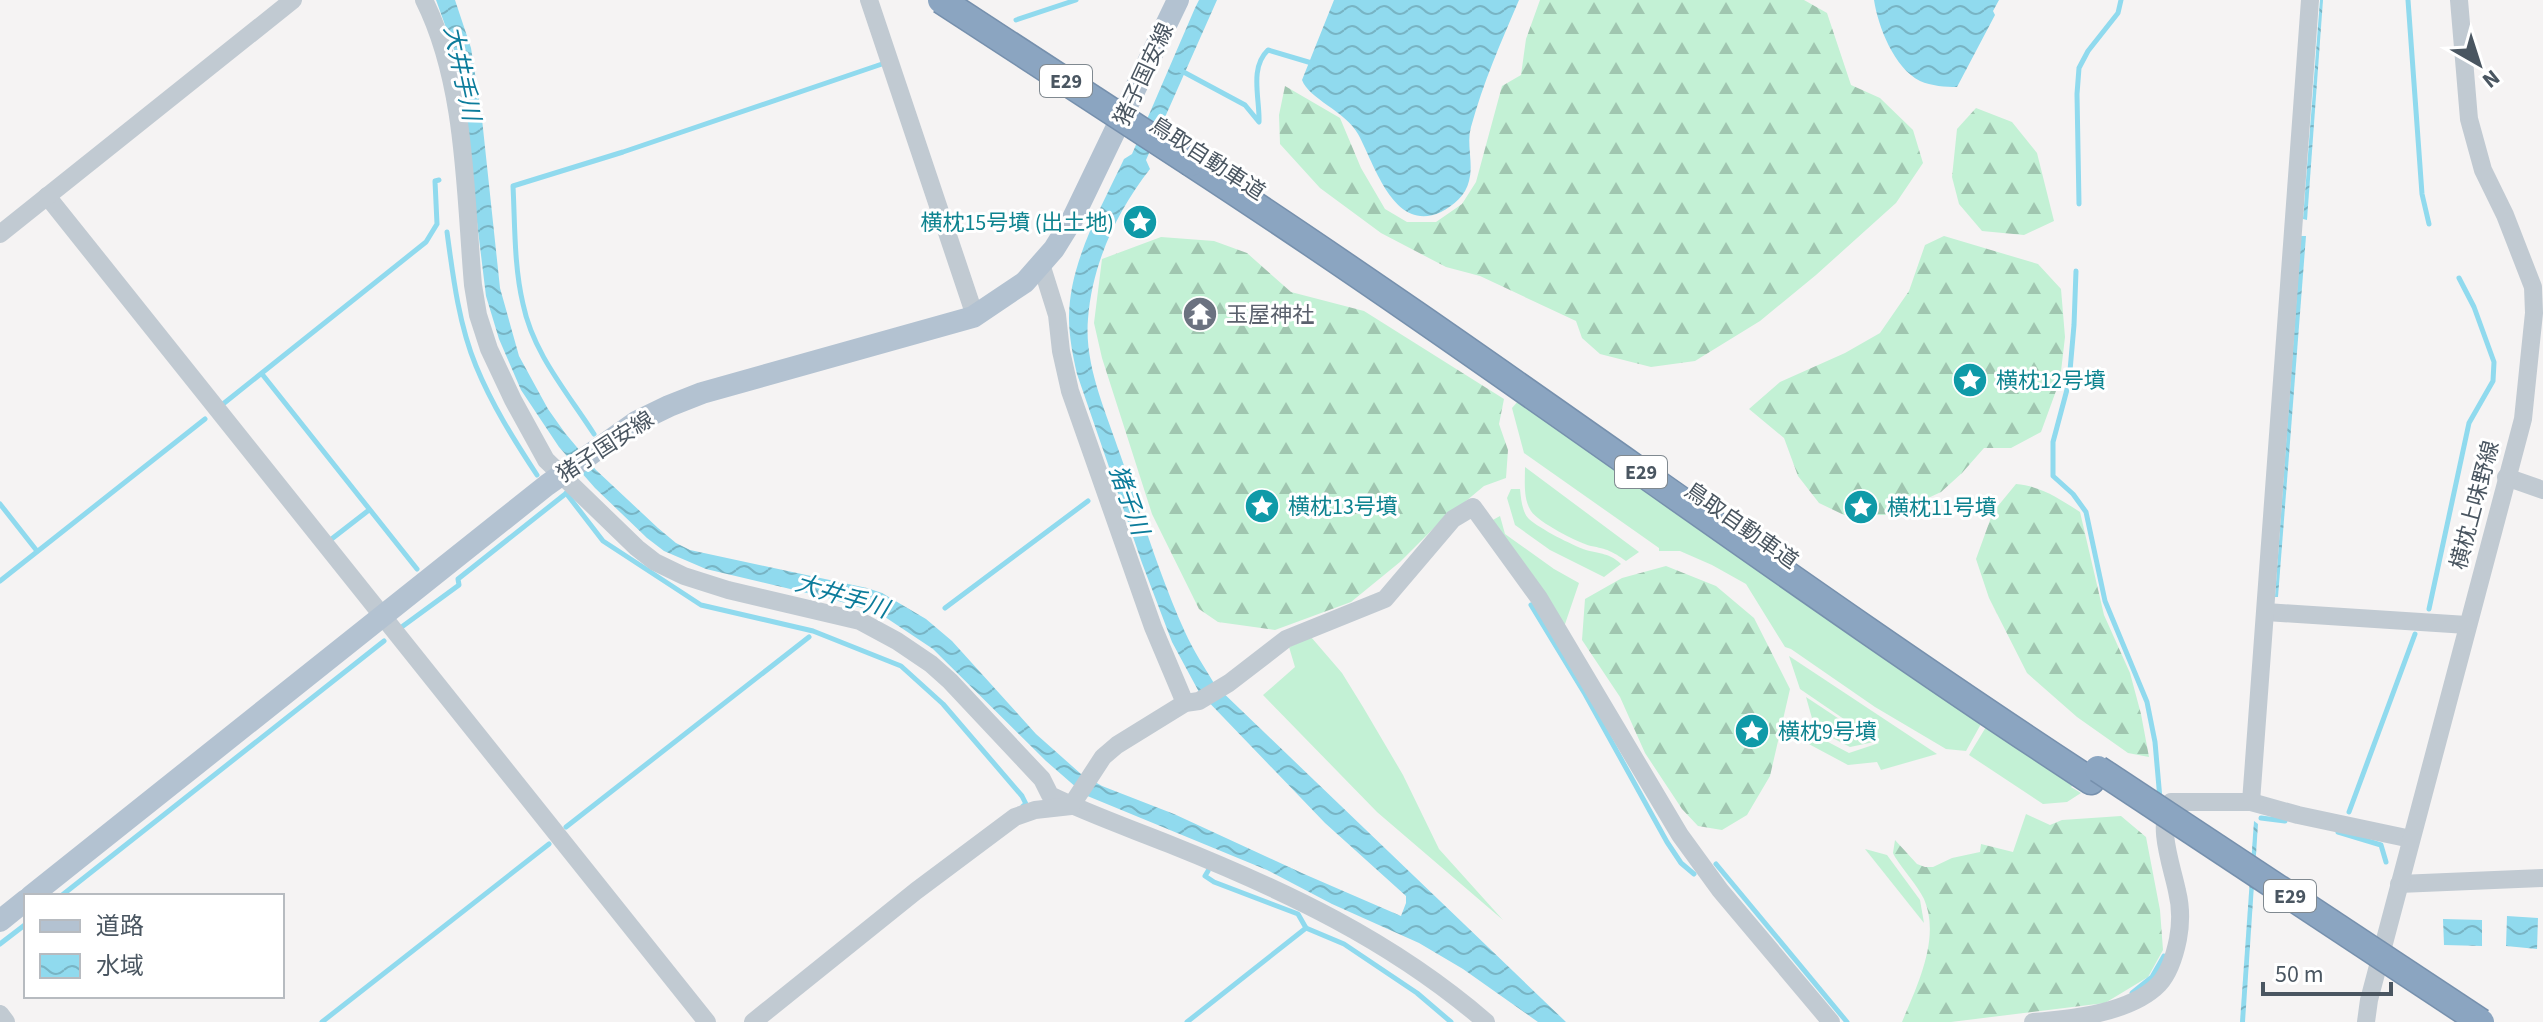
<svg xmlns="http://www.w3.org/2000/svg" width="2543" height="1022" viewBox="0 0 2543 1022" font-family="'Source Sans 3','Noto Sans JP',sans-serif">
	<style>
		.grass { fill: #c3f1d5 }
		.forest { fill: url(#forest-firs) }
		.water { fill: url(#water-waves) }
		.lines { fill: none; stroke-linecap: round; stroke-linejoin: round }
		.stream { stroke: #90daee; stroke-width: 5 }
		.highway-casing { stroke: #7690ad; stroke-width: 29 }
		.minor { stroke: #c1cad2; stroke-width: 18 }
		.major { stroke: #b3c2d1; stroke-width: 22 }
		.highway { stroke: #8ba5c1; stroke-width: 26 }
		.highway-bridge-casing { stroke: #7690ad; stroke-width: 29; stroke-linecap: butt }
		.highway-bridge { stroke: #8ba5c1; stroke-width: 26 }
		.labels { text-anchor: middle; stroke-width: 6; stroke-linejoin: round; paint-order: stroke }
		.shield { fill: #fff; stroke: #808990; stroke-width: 2 }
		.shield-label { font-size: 20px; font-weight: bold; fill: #4a5661 }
		.street-label { font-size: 22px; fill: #4a5661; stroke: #fff }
		.culture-label { font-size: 22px; fill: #0d838f; stroke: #fff; text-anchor: start }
		.worship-label { font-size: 22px; fill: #5b616d; stroke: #fff; text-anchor: start }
		.water-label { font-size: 24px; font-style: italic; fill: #0c7c9b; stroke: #fff }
	</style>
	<defs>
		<pattern id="forest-firs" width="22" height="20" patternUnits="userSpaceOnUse" patternTransform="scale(2)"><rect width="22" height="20" fill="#c3f1d5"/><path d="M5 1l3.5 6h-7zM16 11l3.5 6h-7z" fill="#a0c6b0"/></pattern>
		<pattern id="water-waves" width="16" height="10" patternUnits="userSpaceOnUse" patternTransform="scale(2)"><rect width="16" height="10" fill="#90daee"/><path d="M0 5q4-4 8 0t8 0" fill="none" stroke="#78b4c4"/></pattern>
	</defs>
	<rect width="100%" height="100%" fill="#f5f3f3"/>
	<!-- grass -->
	<g class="grass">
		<polygon points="1519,400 1981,724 1966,751 1946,749 1875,707 1791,649 1785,647 1746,584 1712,565 1680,551 1659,551 1659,548 1524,453 1512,408"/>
		<path d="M1525 467 1639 552 1626 561C1612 551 1607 549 1591 546 1578 543 1538 522 1531 511 1523 498 1525 482 1525 467Z"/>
		<path d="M1511 489H1520C1521 499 1522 512 1529 519 1540 529 1572 545 1586 550 1600 554 1610 553 1621 564L1604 577 1550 550 1515 525 1507 498Z"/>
		<polygon points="1500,516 1505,534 1554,569 1579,583 1564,627 1491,521"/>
		<polygon points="1311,637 1342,673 1363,707 1403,775 1439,849 1503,920 1377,812 1263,695 1295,667 1289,647"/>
		<polygon points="1789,656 1937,754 1881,770 1877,762 1848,765 1805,742 1800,729 1809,728 1811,733 1849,753 1879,743 1800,689"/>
		<polygon points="1806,697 1874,742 1850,747 1815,729"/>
		<polygon points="1986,727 2073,785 2071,787 2081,793 2067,802 2043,804 1969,755"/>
		<polygon points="1865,849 1887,855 1920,900 1924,923"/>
	</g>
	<!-- forest -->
	<g class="forest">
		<polygon points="1540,0 1804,0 1827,13 1851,85 1880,98 1913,130 1923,163 1896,203 1816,275 1760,321 1695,361 1651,367 1600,354 1582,338 1576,321 1480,276 1446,267 1381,233 1320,188 1280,144 1279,115 1285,86 1340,118 1361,168 1385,209 1407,222 1436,222 1462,204 1476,182 1502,86 1521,75 1526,39"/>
		<polygon points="1976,108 2012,122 2037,153 2054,221 2024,235 1982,231 1959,204 1952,177 1957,129"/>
		<polygon points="1944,236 2038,264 2061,289 2065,337 2060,380 2041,432 2011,448 1984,448 1962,473 1941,492 1911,506 1885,515 1844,515 1819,503 1798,476 1784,438 1749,409 1780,382 1845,353 1880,333 1909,291 1925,245"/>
		<polygon points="1161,237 1214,241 1247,253 1291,292 1364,311 1504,399 1499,424 1508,450 1506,478 1484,486 1436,526 1400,562 1351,602 1275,630 1218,622 1199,609 1152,514 1102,358 1094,323 1102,259"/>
		<path d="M2016 484C2041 486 2060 499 2080 512L2104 615 2130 673 2141 714 2149 757 2128 753 2077 717 2027 673 1989 598 1976 559 1993 512Z"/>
		<polygon points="1666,566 1716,586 1754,618 1790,689 1770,776 1747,815 1722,830 1698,826 1682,809 1645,753 1620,697 1582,640 1585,599 1622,578"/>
		<path d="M2026 814 2050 825 2062 820 2121 816 2146 837 2160 910 2163 950 2148 977 2105 1003 1951 1022H1902C1917 986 1941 938 1924 899 1917 885 1904 871 1895 857L1893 853 1895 840 1917 864 1925 867H1933L1952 858 1980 852 1981 844 2013 852Z"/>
	</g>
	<!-- water -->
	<g class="water">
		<path d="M436 0H455L471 48 482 119 500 288 519 356 548 409 565 433 596 470 658 528 676 543 690 550 867 588 882 593 926 619 952 641 1036 734 1081 774 1102 786 1174 814 1304 874 1401 916 1406 903V896L1325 823 1199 692 1172 642 1142 563 1077 374C1073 356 1069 337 1069 318 1069 263 1101 208 1124 159L1132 154 1195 8 1199 0H1217L1146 160 1150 169C1117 211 1092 264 1088 319 1084 365 1106 412 1120 454 1141 513 1159 575 1185 632 1193 650 1205 668 1215 685L1566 1022H1538L1463 969 1419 943 1332 904 1267 870 1085 795 1046 761 933 649 879 613 828 598 706 569 664 551 647 538 595 488 559 447 521 390 499 339 486 296 457 58Z"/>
		<path d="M1334 0H1519C1501 42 1483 83 1471 127 1466 144 1474 164 1469 181 1466 195 1453 206 1441 212 1394 234 1375 165 1358 134 1345 111 1309 99 1302 80Z"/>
		<path d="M1874 0H1999L1993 11 1995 15 1957 87C1946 87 1931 86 1920 81 1894 68 1878 26 1874 0Z"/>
		<polygon points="2320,0 2323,0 2307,220 2303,219"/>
		<polygon points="2301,236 2306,236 2278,597 2275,597"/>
		<polygon points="2254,821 2258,824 2245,1022 2240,1022"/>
		<polygon points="2507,916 2538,918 2537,949 2506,946"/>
		<polygon points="2443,919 2482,920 2482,946 2444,945"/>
	</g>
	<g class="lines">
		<!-- stream -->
		<g class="stream">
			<polyline points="2408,0 2422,194 2429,224"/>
			<polyline points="1016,20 1076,0"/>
			<path d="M1178 69 1245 105 1259 122C1260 99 1249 68 1268 50L1315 64"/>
			<polyline points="2079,204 2077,94 2079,68 2088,51 2118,13 2121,0"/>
			<path d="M447 232C453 277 459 325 476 366 492 405 514 440 537 475"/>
			<polyline points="2076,271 2074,325 2069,382 2053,442 2053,476 2073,494 2086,512 2105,601 2147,702 2155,742 2160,799"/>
			<polyline points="262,374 417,569"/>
			<polyline points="223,404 426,242 437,224 435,181 439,180"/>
			<path d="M594 434C567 392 533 353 523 304 514 266 515 225 513 186L623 152 882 64"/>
			<polyline points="566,493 603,541 701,605 813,631 901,666 943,704 1022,796 1026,804 1023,806"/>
			<polyline points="0,504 37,551"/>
			<polyline points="329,541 369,510"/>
			<polyline points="0,581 205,419"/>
			<polyline points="1531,605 1585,694 1667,842 1681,863 1694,874"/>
			<polyline points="945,608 1088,501"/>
			<polyline points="2429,609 2469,423 2493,381 2494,362 2474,307 2459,278"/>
			<polyline points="403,626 459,585 458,579 564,495"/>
			<polyline points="2349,812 2415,634"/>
			<polyline points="2261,818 2285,821"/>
			<polyline points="566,827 809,637"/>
			<polyline points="2338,832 2381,845 2386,862"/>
			<polyline points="1716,864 1847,1022"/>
			<polyline points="1208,871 1205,876 1214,882 1298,914 1306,928 1344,944 1417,993 1451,1022"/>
			<polyline points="61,896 384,641"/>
			<polyline points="0,944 26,924"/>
			<polyline points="2132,993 2152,977 2164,956"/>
			<polyline points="322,1022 549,844"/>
			<polyline points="1187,1022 1306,928"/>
		</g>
		<!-- highway casing -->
		<g class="highway-casing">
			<path id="highway" d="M1191 163C1496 362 1786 582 2091 781"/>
		</g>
		<!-- minor -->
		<g class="minor">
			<path d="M424 0C466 84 465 193 473 285L478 315 489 349 513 400 546 460 637 548 655 562 684 576 728 590 860 621 897 641 931 664 950 681 1042 779 1050 795C1089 814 1129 828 1169 844 1284 890 1391 940 1486 1022"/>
			<polyline points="869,0 975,316"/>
			<polyline points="47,196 707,1022"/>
			<polyline points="0,234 293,0"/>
			<polyline points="1041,264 1057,315 1061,351 1070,391 1153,627 1185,703"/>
			<polyline points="2506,477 2543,490"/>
			<polyline points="2266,612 2467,625"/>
			<polyline points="2251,802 2310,0"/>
			<polyline points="2399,884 2543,878"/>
			<polyline points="0,1014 6,1022"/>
			<polyline points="753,1022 916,891 1015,817 1035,810 1071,806 1103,757 1117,745 1185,703 1199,701 1229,683 1286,639 1385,599 1453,519 1473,507 1539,598 1680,835 1720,890 1831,1022"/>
			<path d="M2033 1022C2072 1019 2131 1013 2159 984 2170 972 2175 954 2178 939 2181 923 2181 907 2177 891 2172 866 2156 825 2171 802H2251L2298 815 2411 839"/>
			<polyline points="2366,1022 2369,1000 2523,419 2534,313 2533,287 2505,215 2483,170 2469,119 2459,0"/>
		</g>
		<!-- major -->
		<g class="major">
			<polyline points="31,896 547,485 636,422 669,406 702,393 973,317 1025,282 1054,249 1072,220 1178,0"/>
			<polyline points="0,921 26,900"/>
		</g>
		<!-- highway -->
		<use href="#highway" class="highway"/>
		<!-- highway-bridge casing -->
		<g class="highway-bridge-casing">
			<g id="highway-bridge">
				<polyline points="941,0 1191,163"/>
				<polyline points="2098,769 2481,1022"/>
			</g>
		</g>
		<!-- highway-bridge -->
		<use href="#highway-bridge" class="highway-bridge"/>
	</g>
	<!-- icons -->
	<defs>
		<g id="sight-disc" transform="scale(1.8)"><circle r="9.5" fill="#0f9aa8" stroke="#fff"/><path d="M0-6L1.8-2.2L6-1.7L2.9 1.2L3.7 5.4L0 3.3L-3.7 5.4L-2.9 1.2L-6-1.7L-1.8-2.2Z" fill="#fff"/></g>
		<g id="temple-disc" transform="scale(1.8)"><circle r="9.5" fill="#6b7280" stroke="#fff"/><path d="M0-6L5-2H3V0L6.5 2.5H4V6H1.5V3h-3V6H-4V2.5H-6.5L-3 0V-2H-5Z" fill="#fff"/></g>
	</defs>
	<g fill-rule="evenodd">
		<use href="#sight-disc" x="1140" y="222"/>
		<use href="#temple-disc" x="1200" y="314"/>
		<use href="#sight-disc" x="1970" y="380"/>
		<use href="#sight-disc" x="1262" y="506"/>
		<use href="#sight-disc" x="1861" y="507"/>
		<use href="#sight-disc" x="1752" y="731"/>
	</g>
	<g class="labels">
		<!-- shield labels -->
		<g class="shield">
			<rect x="1040" y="65" width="52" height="32" rx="6"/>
			<rect x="1615" y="456" width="52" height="32" rx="6"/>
			<rect x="2264" y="880" width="52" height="32" rx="6"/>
		</g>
		<g class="shield-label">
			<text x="1066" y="88">E29</text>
			<text x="1641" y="479">E29</text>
			<text x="2290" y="903">E29</text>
		</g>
		<!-- street labels -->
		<g class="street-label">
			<text transform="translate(1143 74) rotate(-65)" y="8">猪子国安線</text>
			<text transform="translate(1208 158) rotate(33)" y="8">鳥取自動車道</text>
			<text transform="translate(605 446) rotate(-33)" y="8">猪子国安線</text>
			<text transform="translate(2474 505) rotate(-75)" y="8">横枕上味野線</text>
			<text transform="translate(1742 525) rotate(35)" y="8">鳥取自動車道</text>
		</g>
		<!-- culture labels -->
		<g class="culture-label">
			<text x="1114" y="230" text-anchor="end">横枕15号墳 (出土地)</text>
			<text x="1996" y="388">横枕12号墳</text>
			<text x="1288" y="514">横枕13号墳</text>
			<text x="1887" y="515">横枕11号墳</text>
			<text x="1778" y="739">横枕9号墳</text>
		</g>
		<!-- worship labels -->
		<g class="worship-label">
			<text x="1226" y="322">玉屋神社</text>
		</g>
		<!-- water labels -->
		<g class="water-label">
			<text transform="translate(462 73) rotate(78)" y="8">大井手川</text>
			<text transform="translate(1129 500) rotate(70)" y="8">猪子川</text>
			<text transform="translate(842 596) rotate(17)" y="8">大井手川</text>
		</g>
	</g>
	<!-- legend -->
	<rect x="24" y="894" width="260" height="104" fill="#ffffff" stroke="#b7bbc0" stroke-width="2"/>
	<rect x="40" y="920" width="40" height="12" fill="#b3c2d1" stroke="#b7bbc0" stroke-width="2"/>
	<text x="96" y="934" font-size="24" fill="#4a5661">道路</text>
	<rect x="40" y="954" width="40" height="24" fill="url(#water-waves)" stroke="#b7bbc0" stroke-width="2"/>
	<text x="96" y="974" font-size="24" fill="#4a5661">水域</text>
	<!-- north arrow -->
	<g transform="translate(2479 64) rotate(141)" stroke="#ffffff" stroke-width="6" paint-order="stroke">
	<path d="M0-6L14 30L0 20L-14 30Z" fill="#4a5661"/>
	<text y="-12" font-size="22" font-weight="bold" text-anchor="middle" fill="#4a5661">N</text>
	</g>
	<!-- scale -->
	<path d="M2263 982v12h128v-12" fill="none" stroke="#4a5661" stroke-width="4"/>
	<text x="2275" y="982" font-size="24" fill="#4a5661" stroke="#ffffff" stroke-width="6" paint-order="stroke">50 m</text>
</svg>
